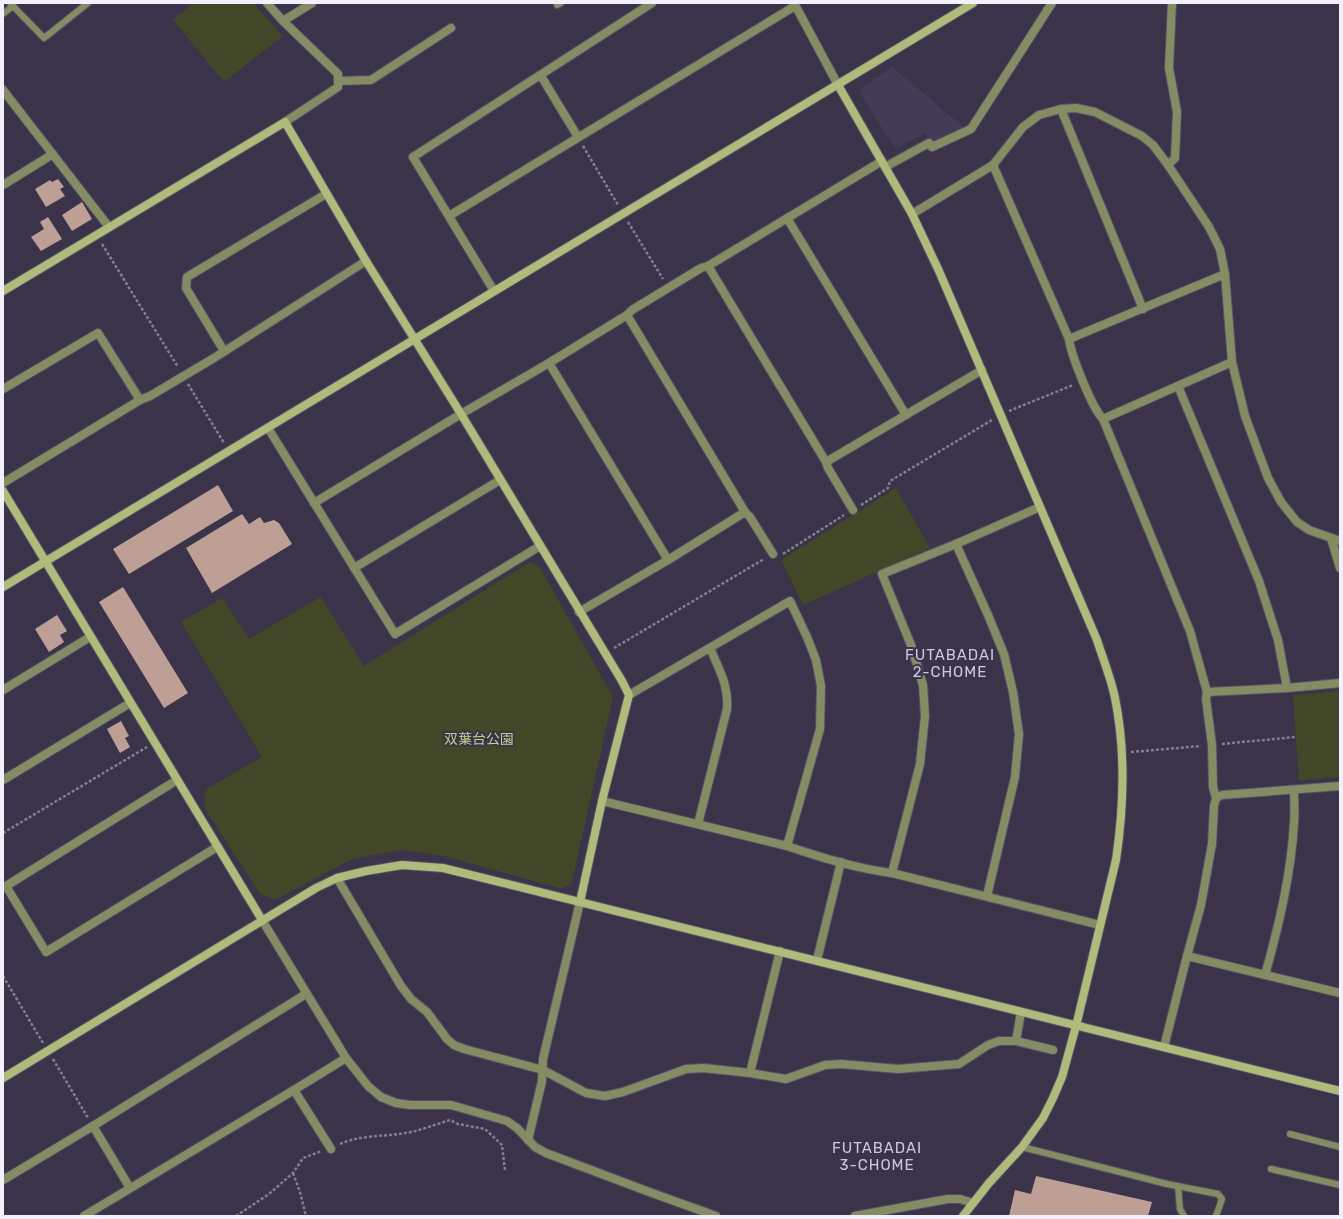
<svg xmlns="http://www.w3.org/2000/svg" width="1343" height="1219" viewBox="0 0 1343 1219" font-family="Rubik,'Noto Sans JP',sans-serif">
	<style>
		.built { fill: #443b57 }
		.green { fill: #424827 }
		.building { fill: #be9f96 }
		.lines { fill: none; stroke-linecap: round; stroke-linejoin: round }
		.lane-casing { stroke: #585166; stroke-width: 8 }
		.street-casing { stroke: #585166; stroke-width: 10 }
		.secondary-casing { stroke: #585166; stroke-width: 10 }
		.path { stroke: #837e90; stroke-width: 2.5; stroke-dasharray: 3 2; stroke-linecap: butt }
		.lane { stroke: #848c64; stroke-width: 6 }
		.street { stroke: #848c64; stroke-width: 8 }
		.secondary { stroke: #afbb7b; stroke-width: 8 }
		.labels { text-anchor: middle; stroke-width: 4; stroke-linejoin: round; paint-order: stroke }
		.park-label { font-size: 14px; fill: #c5d389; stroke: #3a3349 }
		.neighbourhood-label { font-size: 15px; letter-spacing: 1px; fill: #cfc7e3; stroke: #3a3349 }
	</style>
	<rect width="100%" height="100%" fill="#3a3349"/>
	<!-- built -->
	<polygon class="built" points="892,67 966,129 932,144 926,133 895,149 860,93 864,86"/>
	<!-- green -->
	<g class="green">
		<polygon points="194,3 253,3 283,36 224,82 173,20"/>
		<polygon points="896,488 930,548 803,605 781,560"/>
		<polygon points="530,562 539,566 613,697 572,882 562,889 444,856 402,850 352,859 275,900 260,894 205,809 205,790 262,757 181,622 222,598 249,639 321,597 364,666"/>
		<polygon points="1340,691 1340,777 1299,781 1293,695"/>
	</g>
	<!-- building -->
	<g class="building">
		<polygon points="58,179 64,187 60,189 65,196 46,207 35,189 50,180 52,182"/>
		<polygon points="82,202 92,219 72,231 62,215"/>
		<polygon points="48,217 62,239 41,251 31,237 44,229 40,222"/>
		<polygon points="218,485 233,511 129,574 113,549"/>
		<polygon points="242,514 249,524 260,517 264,523 274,520 279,523 292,544 212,593 186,548"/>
		<polygon points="123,587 188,693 164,708 99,602"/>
		<polygon points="57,615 67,631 60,635 64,642 49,652 35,629"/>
		<polygon points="121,721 129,736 125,738 130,747 120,753 107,729"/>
		<polygon points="1036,1176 1152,1202 1148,1216 1009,1216 1015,1190 1031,1194"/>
	</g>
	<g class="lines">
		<!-- lane casing -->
		<g class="lane-casing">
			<g id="lane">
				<polyline points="10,3 44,38 88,3"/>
				<polyline points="557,5 561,3"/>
				<polyline points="3,14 13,6"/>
				<polyline points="1290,1134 1340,1147"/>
				<polyline points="1022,1147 1167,1184 1218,1194 1222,1199 1216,1216"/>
				<polyline points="1271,1169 1340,1185"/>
				<polyline points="1178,1186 1180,1209 1184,1216"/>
			</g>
		</g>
		<!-- street casing -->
		<g class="street-casing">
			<g id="street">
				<polyline points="267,3 283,21 338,74 338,87 285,122"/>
				<polyline points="794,3 838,85"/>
				<polyline points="283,21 312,3"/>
				<polyline points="541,76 578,137"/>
				<polyline points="338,81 371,80 451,28"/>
				<polyline points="3,90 109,227"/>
				<polyline points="1061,109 1143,309"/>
				<polyline points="993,165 1069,339 1225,274"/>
				<polyline points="1168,165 1175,158 1177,112 1169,68 1172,3"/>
				<polyline points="885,167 929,143 932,147 971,129 1052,3"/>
				<polyline points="3,185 53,154"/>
				<polyline points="912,214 993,165 1023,127 1039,115 1061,109 1076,108 1095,112 1142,136 1153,145 1168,165 1209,227 1220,249 1225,274 1232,362 1245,416 1268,478 1281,502 1297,522 1309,530 1340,541"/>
				<polyline points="449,216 795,6"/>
				<polyline points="787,218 906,415"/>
				<polyline points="708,266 826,462 828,468 853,510"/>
				<polyline points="494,291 413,157 652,3"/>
				<path d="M1069 339C1071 355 1092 408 1103 419L1190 631 1207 692 1287 688 1340 683"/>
				<polyline points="224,351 186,288 187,277 326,194"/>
				<polyline points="549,363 668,560"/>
				<polyline points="1178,386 1259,581 1278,640 1287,688"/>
				<polyline points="3,389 98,333 140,400"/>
				<polyline points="1103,419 1232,362"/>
				<polyline points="268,428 395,634 540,546"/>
				<polyline points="826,462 982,370"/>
				<polyline points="3,483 140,400 150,396 214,358 366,261"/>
				<polyline points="314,503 461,414 549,363 627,315 632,310 701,268 708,266 882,161"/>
				<polyline points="745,512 750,517 773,554"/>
				<polyline points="1331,538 1340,568"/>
				<polyline points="956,544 988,615 1004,654 1013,692 1019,734 1015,777 987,896"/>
				<polyline points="354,568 500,480"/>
				<polyline points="579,612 668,560 745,512 627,315"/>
				<polyline points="3,690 90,637"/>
				<polyline points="1207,692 1206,699 1212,745 1213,787 1216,798"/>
				<polyline points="629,695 790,601 807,637 816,660 821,686 820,729 787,846"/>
				<polyline points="3,780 130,703"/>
				<polyline points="177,780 6,886 46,952 217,847"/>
				<path d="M602 801 787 846C819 857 859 869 892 873L1100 925"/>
				<path d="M698 824 727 709C729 686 719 669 710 648"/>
				<polyline points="892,873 920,764 925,716 923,685 911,645 882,574 956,544 1040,507"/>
				<polyline points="337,878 401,986 411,999 427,1012 447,1039 454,1045 464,1049 543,1070 586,1093 605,1096 623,1092 686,1069 704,1068 750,1073 786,1079 825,1065 841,1064 898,1069 959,1064 988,1045 999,1041 1016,1041 1053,1050"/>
				<polyline points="262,920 346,1058 368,1086 381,1097 396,1103 410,1105 451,1105 507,1121 517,1128 535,1147 546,1153 652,1193 716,1216"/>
				<polyline points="1187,956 1340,993"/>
				<polyline points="817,960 841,862"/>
				<path d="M1265 975C1279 925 1291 875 1294 823 1295 812 1294 801 1294 790"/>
				<polyline points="1016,1041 1021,1012"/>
				<polyline points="1164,1047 1187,956 1201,905 1212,844 1214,806 1216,798 1222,795 1340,786"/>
				<polyline points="750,1073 780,951"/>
				<polyline points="294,1090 331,1149"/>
				<polyline points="93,1126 130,1188"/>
				<polyline points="528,1140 542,1081 543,1059 580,902"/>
				<polyline points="3,1180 93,1126 306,994"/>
				<polyline points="84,1216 294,1090 346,1058"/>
				<polyline points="855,1216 948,1199 960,1199 973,1203"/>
			</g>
		</g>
		<!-- secondary casing -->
		<g class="secondary-casing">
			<g id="secondary">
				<path d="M838 85 912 214 939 271 1097 640C1103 659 1111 678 1115 698 1126 752 1124 806 1116 860L1076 1026 1062 1077 1053 1098 1043 1118 1022 1147 989 1183 963 1216"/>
				<polyline points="3,291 285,122 366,261 461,414 622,681 629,695 602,801 580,902"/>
				<polyline points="3,491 262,920"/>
				<polyline points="3,587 973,3"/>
				<polyline points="3,1078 316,888 337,878 366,871 402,865 443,868 1340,1091"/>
			</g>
		</g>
		<!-- path -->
		<g class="path">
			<polyline points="583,146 618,205"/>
			<polyline points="628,222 663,279"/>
			<polyline points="102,244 178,367"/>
			<polyline points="188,384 224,443"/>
			<polyline points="1009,411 1073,385"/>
			<polyline points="861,505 888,488 890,481 992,420"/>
			<polyline points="783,554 844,515"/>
			<polyline points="614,648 764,559"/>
			<polyline points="1222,744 1295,737"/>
			<polyline points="1131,752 1201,746"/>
			<polyline points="3,833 147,747"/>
			<polyline points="3,976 43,1043"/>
			<polyline points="53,1059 88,1118"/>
			<path d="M340 1144C362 1134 388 1137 411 1132 424 1129 437 1124 450 1120L458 1124 485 1129 502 1145 505 1171"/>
			<polyline points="293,1173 300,1192 306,1216"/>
			<polyline points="236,1216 269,1194 293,1173 303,1158 322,1151"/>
		</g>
		<!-- lane -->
		<use href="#lane" class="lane"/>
		<!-- street -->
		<use href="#street" class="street"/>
		<!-- secondary -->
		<use href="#secondary" class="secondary"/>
	</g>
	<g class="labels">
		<!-- park labels -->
		<g class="park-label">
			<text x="479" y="744">双葉台公園</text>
		</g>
		<!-- neighbourhood labels -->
		<g class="neighbourhood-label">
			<text x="950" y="660">FUTABADAI<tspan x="950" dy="17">2-CHOME</tspan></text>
			<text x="877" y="1153">FUTABADAI<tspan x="877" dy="17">3-CHOME</tspan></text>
		</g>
	</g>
	<!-- border -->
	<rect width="1343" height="1219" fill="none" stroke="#f3effd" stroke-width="8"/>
</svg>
